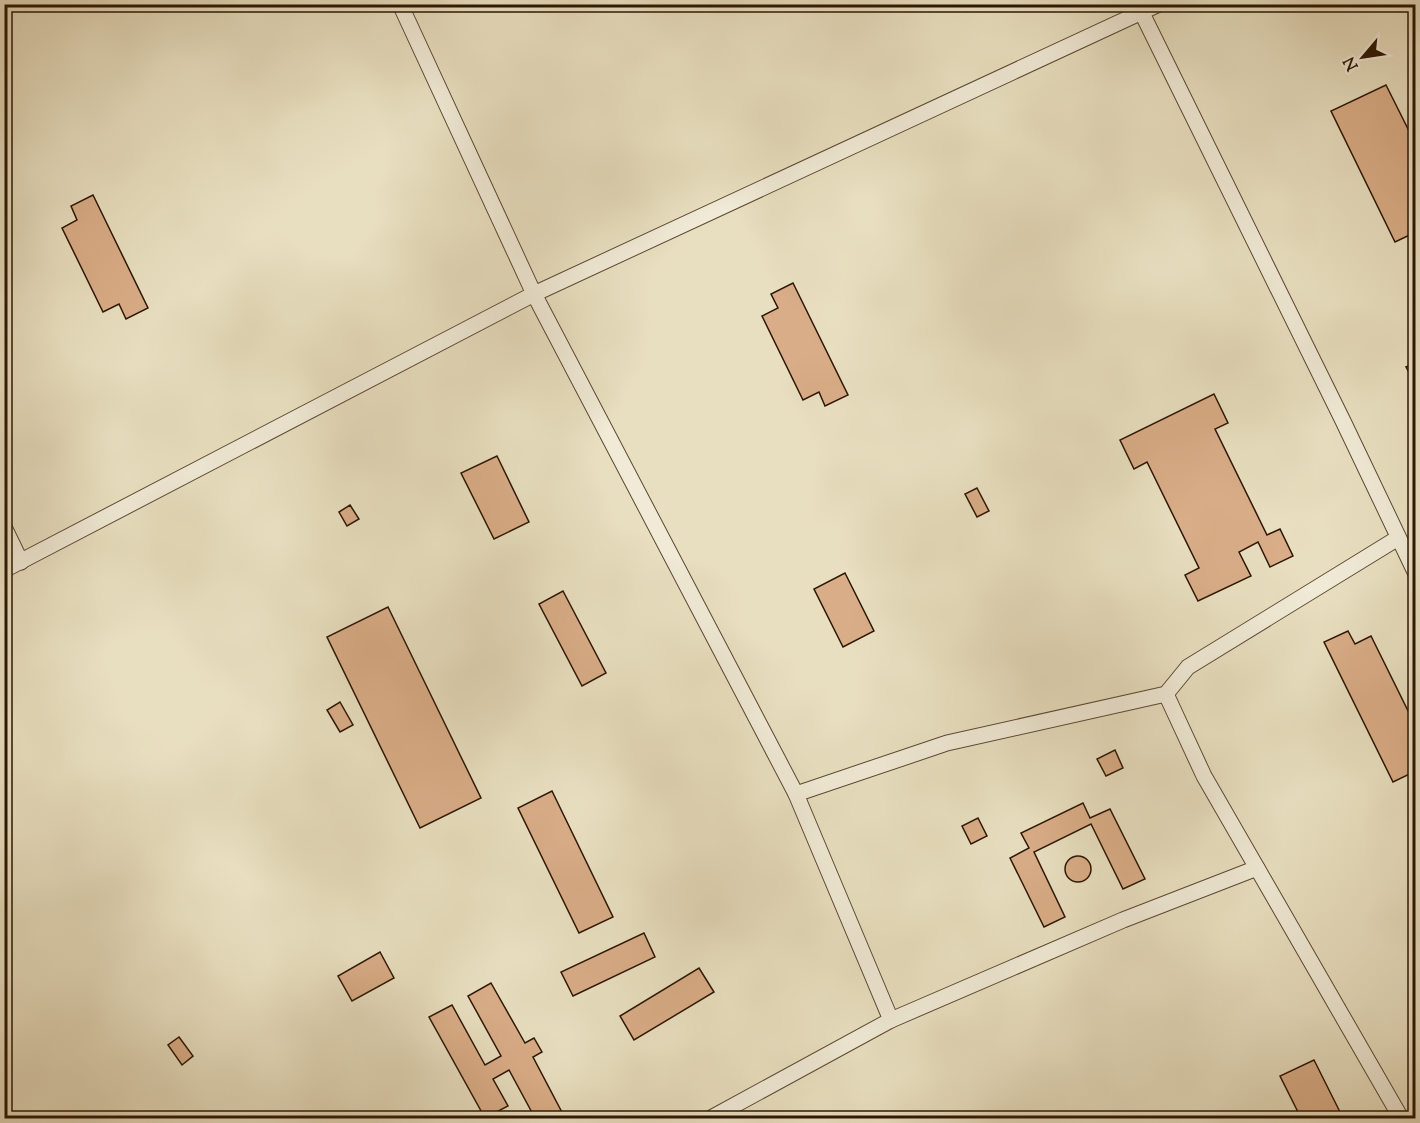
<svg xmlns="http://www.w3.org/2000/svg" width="1420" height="1123" viewBox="0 0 1420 1123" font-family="'Sorts Mill Goudy',serif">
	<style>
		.building { fill: #d9ad87; stroke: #2d1604; stroke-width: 1.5 }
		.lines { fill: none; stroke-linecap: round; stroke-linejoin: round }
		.lane-casing { stroke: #5c4833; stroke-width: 17 }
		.lane { stroke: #f0ead6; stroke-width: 15 }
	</style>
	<rect width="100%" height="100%" fill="#e8dfc0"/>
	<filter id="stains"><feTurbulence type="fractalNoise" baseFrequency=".00333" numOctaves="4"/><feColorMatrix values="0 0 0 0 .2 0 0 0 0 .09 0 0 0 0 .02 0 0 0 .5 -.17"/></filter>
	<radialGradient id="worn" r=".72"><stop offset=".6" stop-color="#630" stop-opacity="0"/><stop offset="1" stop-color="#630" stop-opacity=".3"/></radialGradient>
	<!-- building -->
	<g class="building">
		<polygon points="1386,85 1416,145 1416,232 1395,242 1331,111"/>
		<polygon points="93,195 148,308 126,319 119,304 103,312 62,228 77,220 71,206"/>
		<polygon points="793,283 848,395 825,406 819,392 803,400 762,316 778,308 771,294"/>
		<polygon points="1416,363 1416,386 1406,367"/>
		<polygon points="1214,394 1228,423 1215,429 1267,535 1280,529 1293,556 1270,567 1258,542 1239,552 1251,576 1198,601 1185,575 1199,568 1147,462 1134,469 1120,440"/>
		<polygon points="497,456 529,522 494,539 461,473"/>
		<polygon points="977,488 989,511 977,517 965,494"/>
		<polygon points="350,505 359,519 347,526 339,512"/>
		<polygon points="845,573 874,631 843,647 814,589"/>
		<polygon points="563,591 606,673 582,686 539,604"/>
		<polygon points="388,607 481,798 420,828 327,637"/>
		<polygon points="1348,631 1355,644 1371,636 1416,727 1416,753 1409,756 1416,771 1393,782 1324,642"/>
		<polygon points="340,702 353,725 340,732 327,710"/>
		<polygon points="1115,750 1123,768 1106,776 1097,759"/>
		<polygon points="552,791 613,917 579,933 518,808"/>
		<polygon points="1083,803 1090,818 1110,809 1145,879 1123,889 1091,824 1034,852 1065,917 1044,927 1010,858 1029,848 1021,833"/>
		<polygon points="978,818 987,836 971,844 962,826"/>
		<circle cx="1078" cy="869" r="13"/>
		<polygon points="644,933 655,957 573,996 561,972"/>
		<polygon points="380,952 394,978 352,1001 338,976"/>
		<polygon points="699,968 714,992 634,1040 620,1016"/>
		<polygon points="491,983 525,1043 534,1038 542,1052 533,1057 565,1118 535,1118 509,1070 493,1079 508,1106 485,1118 429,1017 452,1005 485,1065 501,1056 468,996"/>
		<polygon points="179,1037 193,1056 182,1065 168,1045"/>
		<polygon points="1314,1060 1343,1118 1301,1118 1280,1076"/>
	</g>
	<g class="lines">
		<!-- lane casing -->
		<g class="lane-casing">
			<g id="lane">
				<polyline points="400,4 534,294 796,794 891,1020"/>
				<polyline points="1138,5 1343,421 1416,574"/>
				<polyline points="4,527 21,562"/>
				<polyline points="4,570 534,294 1159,4"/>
				<polyline points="1166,694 1204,776 1401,1118"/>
				<polyline points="796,794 947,743 1166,694 1188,667 1398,538"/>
				<polyline points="711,1118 891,1020 1123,920 1257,868"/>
			</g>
		</g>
		<!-- lane -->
		<use href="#lane" class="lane"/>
	</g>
	<!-- margin -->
	<rect width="1420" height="1123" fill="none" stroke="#e8dfc0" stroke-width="24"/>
	<rect x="6" y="6" width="1408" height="1111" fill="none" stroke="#2d1604" stroke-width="3"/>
	<rect x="12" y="12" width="1396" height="1099" fill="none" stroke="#2d1604" stroke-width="1.5"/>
	<!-- north arrow -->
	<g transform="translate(1363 57) rotate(241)" stroke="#f0ead6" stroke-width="4.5" paint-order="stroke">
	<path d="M0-4.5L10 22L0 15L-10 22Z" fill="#2d1604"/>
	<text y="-9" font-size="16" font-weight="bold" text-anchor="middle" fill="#2d1604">N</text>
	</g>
	<rect width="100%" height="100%" filter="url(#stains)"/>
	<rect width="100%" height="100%" fill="url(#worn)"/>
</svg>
